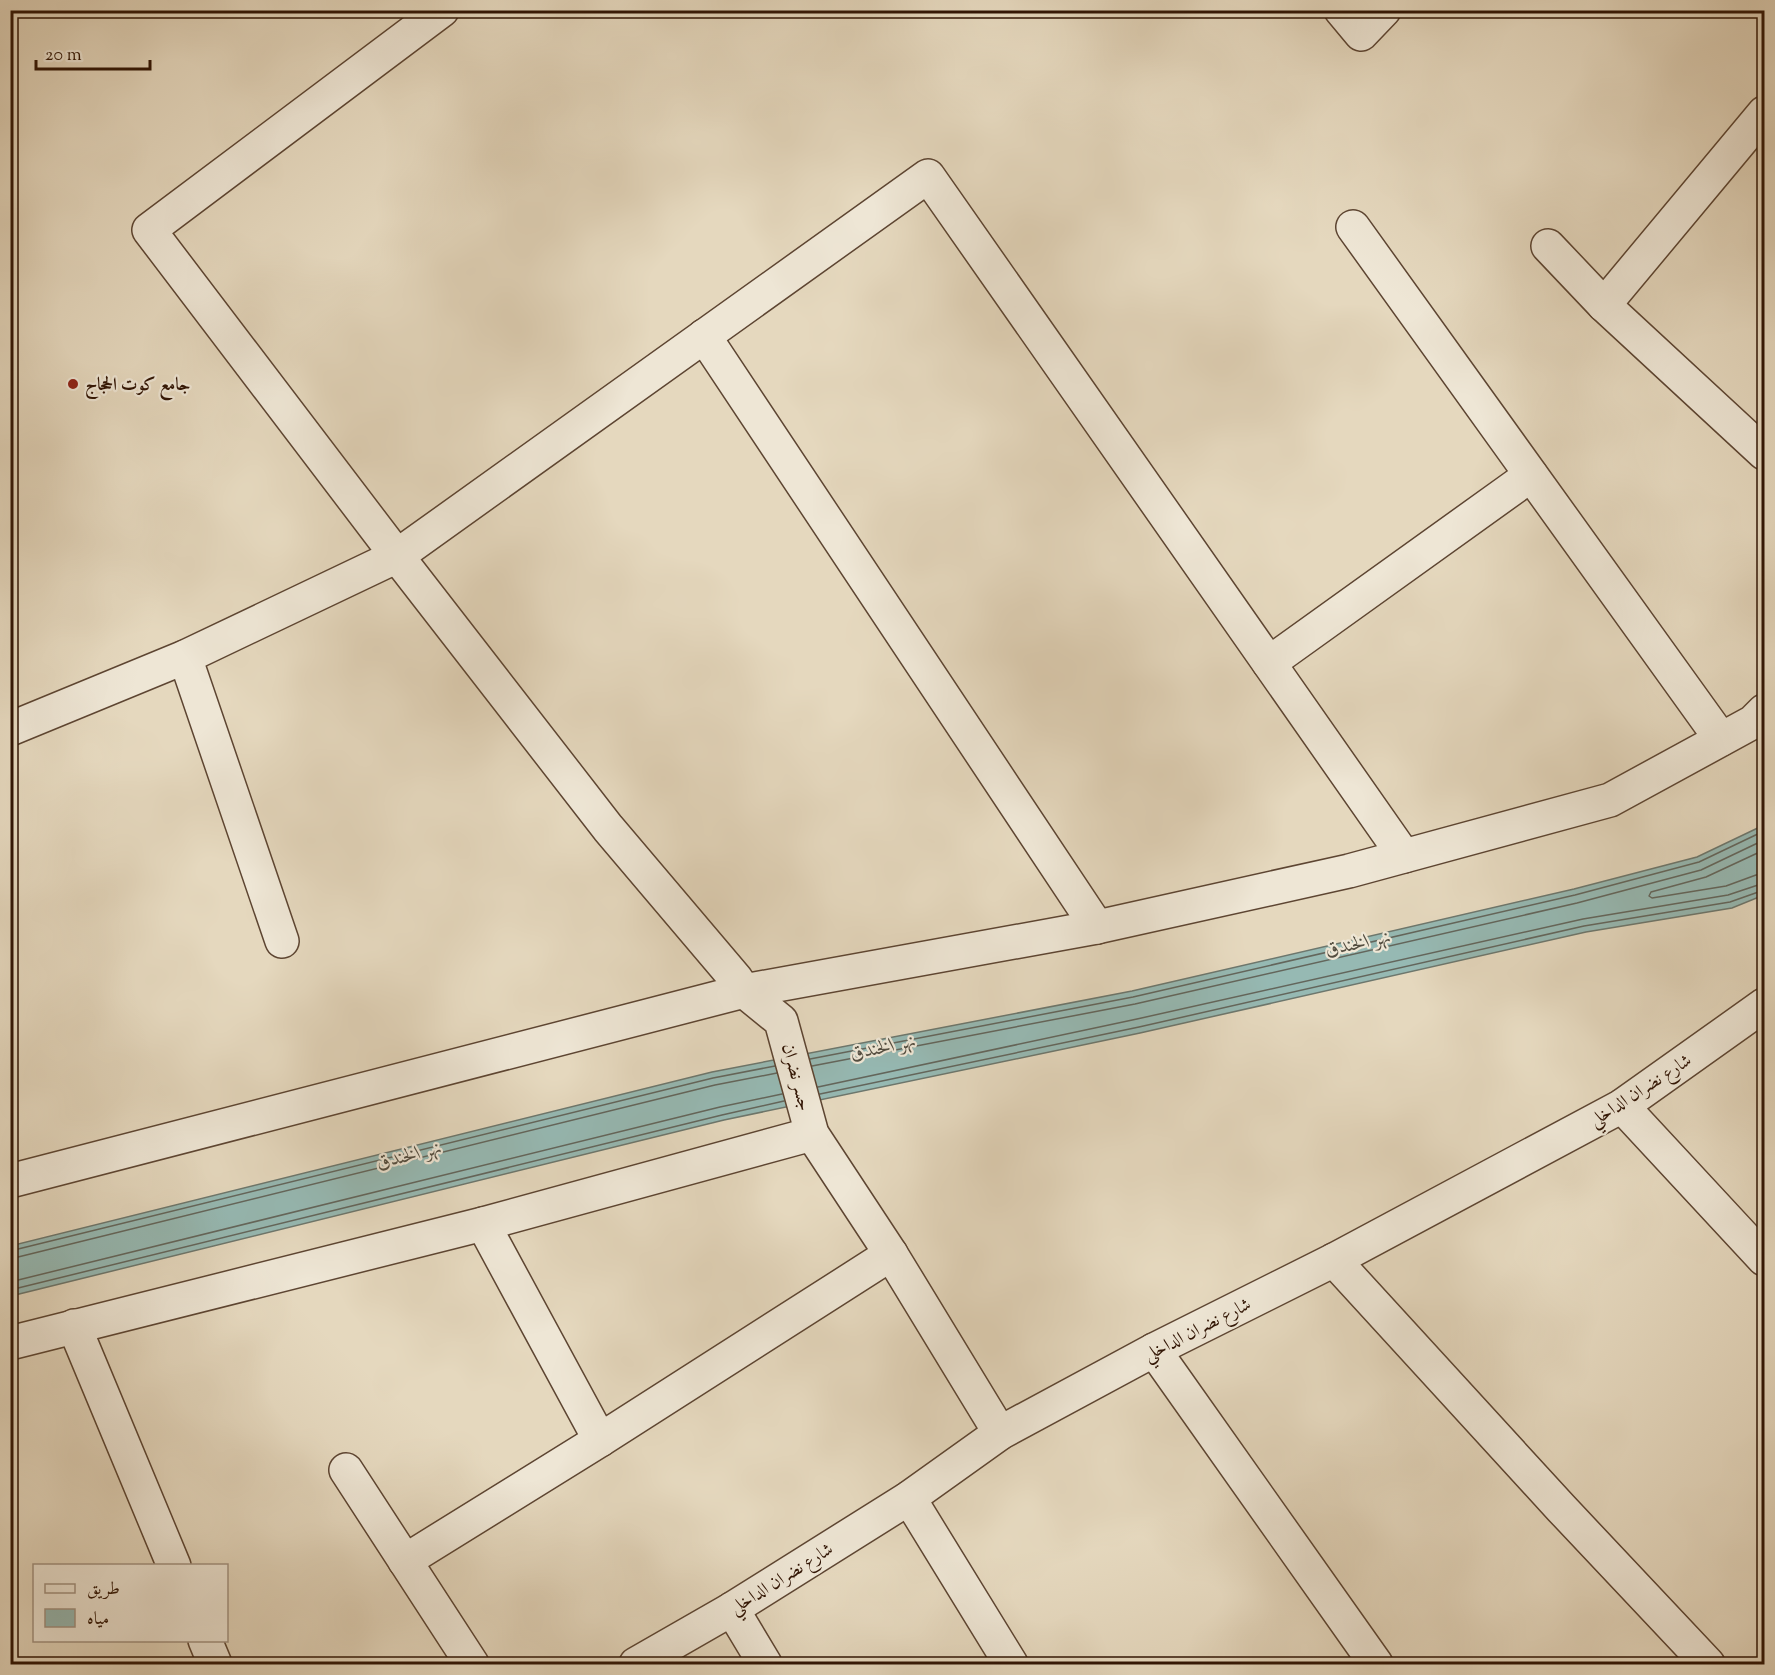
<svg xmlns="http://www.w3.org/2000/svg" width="1775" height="1675" viewBox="0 0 1775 1675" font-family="'Sorts Mill Goudy',Amiri,serif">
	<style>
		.water { fill: #96b9b3; stroke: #6d776d; stroke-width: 1.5 }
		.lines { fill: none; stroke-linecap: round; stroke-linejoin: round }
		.shore { stroke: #63665c; stroke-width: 1.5 }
		.minor-casing { stroke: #5d4532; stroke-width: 36 }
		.minor { stroke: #eee6d5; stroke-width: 33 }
		.poi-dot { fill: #8f2418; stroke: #eee6d5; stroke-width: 2 }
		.labels { text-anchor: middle; stroke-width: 4.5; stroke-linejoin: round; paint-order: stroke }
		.poi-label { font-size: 18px; font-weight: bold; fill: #301404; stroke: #eee6d5; text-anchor: start }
		.street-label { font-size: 18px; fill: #301404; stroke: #eee6d5 }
		.water-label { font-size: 20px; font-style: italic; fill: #544e41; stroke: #eee6d5 }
	</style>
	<rect width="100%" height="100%" fill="#e5d8be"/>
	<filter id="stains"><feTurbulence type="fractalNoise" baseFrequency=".00333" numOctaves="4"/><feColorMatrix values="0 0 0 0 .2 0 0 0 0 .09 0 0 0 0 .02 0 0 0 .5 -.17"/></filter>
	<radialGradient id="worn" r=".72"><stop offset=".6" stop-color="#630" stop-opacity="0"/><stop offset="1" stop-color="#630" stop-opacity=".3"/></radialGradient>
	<!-- water -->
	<polygon class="water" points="1764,825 1764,895 1732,908 1586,932 1140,1033 724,1120 11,1296 10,1246 712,1072 1132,991 1574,889 1697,857"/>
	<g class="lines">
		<!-- shore -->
		<g class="shore">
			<polyline points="1764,850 1706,877 1651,892 1649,896 1652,898 1726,886 1756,875 1764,874"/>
			<polyline points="810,1059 1133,997 1575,895 1699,862 1764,831"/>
			<polyline points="812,1066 1135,1004 1577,903 1701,870 1764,840"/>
			<polyline points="818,1087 1137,1019 1583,919 1728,895 1764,883"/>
			<polyline points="820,1094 1139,1027 1584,926 1730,902 1764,890"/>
			<polyline points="10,1251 713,1078 775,1066"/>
			<polyline points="10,1259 715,1085 777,1073"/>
			<polyline points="10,1282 720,1107 782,1094"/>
			<polyline points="10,1290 722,1115 784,1101"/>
		</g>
		<!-- minor casing -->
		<g class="minor-casing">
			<g id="minor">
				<polyline points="442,10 149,230 397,556 608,828 736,979 744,991 781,1021 812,1134 891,1254 1000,1433"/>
				<polyline points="1341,10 1361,34 1384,10"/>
				<polyline points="1353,227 1721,739"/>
				<polyline points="1548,246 1604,305 1764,453"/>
				<polyline points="1604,305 1764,113"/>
				<polyline points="704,336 1097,927"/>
				<polyline points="185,657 282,941"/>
				<polyline points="1269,663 1531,475"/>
				<polyline points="10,729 185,657 397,556 928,176 1404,856"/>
				<polyline points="1622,1106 1764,1259"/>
				<polyline points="10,1181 744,991 1097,927 1349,871 1610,800 1753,722 1764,711"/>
				<polyline points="483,1224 600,1440"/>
				<polyline points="1334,1260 1561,1508 1708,1664"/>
				<polyline points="74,1326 174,1566"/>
				<polyline points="10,1343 483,1224 812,1134"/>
				<polyline points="1154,1350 1376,1664"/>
				<polyline points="346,1470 472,1664"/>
				<polyline points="909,1498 1011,1664"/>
				<polyline points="405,1561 600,1440 891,1254"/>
				<polyline points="732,1609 765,1664"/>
				<polyline points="205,1640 215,1664"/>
				<polyline points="636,1664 732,1609 909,1498 1000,1433 1154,1350 1334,1260 1622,1106 1764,1005"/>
			</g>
		</g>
		<!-- minor -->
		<use href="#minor" class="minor"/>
	</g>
	<!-- markers -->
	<circle class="poi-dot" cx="73" cy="384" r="6"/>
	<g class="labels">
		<!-- poi labels -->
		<g class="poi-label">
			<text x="85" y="390">جامع كوت الحجاج</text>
		</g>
		<!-- street labels -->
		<g class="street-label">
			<text transform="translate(797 1077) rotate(75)" y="6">جسر نضران</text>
			<text transform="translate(1640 1090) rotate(-33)" y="6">شارع نضران الداخلي</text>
			<text transform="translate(1197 1329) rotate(-27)" y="6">شارع نضران الداخلي</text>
			<text transform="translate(781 1578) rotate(-32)" y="6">شارع نضران الداخلي</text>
		</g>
		<!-- water labels -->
		<g class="water-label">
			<text transform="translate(1358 942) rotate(-12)" y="7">نهر الخندق</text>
			<text transform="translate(883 1046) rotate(-12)" y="7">نهر الخندق</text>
			<text transform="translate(409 1154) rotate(-14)" y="7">نهر الخندق</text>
		</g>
	</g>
	<!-- margin -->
	<rect width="1775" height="1675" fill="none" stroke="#e5d8be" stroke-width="36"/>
	<rect x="12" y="12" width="1751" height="1651" fill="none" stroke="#301404" stroke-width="3"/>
	<rect x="18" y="18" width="1739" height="1639" fill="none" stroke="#301404" stroke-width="1.5"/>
	<!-- legend -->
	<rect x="33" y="1564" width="195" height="78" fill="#eee6d5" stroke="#a29281" stroke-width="1.5"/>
	<rect x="45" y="1584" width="30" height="9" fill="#eee6d5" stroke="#a29281" stroke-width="1.5"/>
	<text x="87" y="1594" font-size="18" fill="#301404">طريق</text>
	<rect x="45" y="1609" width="30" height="18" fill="#96b9b3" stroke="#a29281" stroke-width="1.5"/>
	<text x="87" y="1624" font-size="18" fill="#301404">مياه</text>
	<!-- scale -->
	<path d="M36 60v9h114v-9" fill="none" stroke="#301404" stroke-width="3"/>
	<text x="45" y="60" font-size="18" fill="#301404" stroke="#eee6d5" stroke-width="4.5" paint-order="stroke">20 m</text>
	<rect width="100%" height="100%" filter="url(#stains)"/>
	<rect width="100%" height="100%" fill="url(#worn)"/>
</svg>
